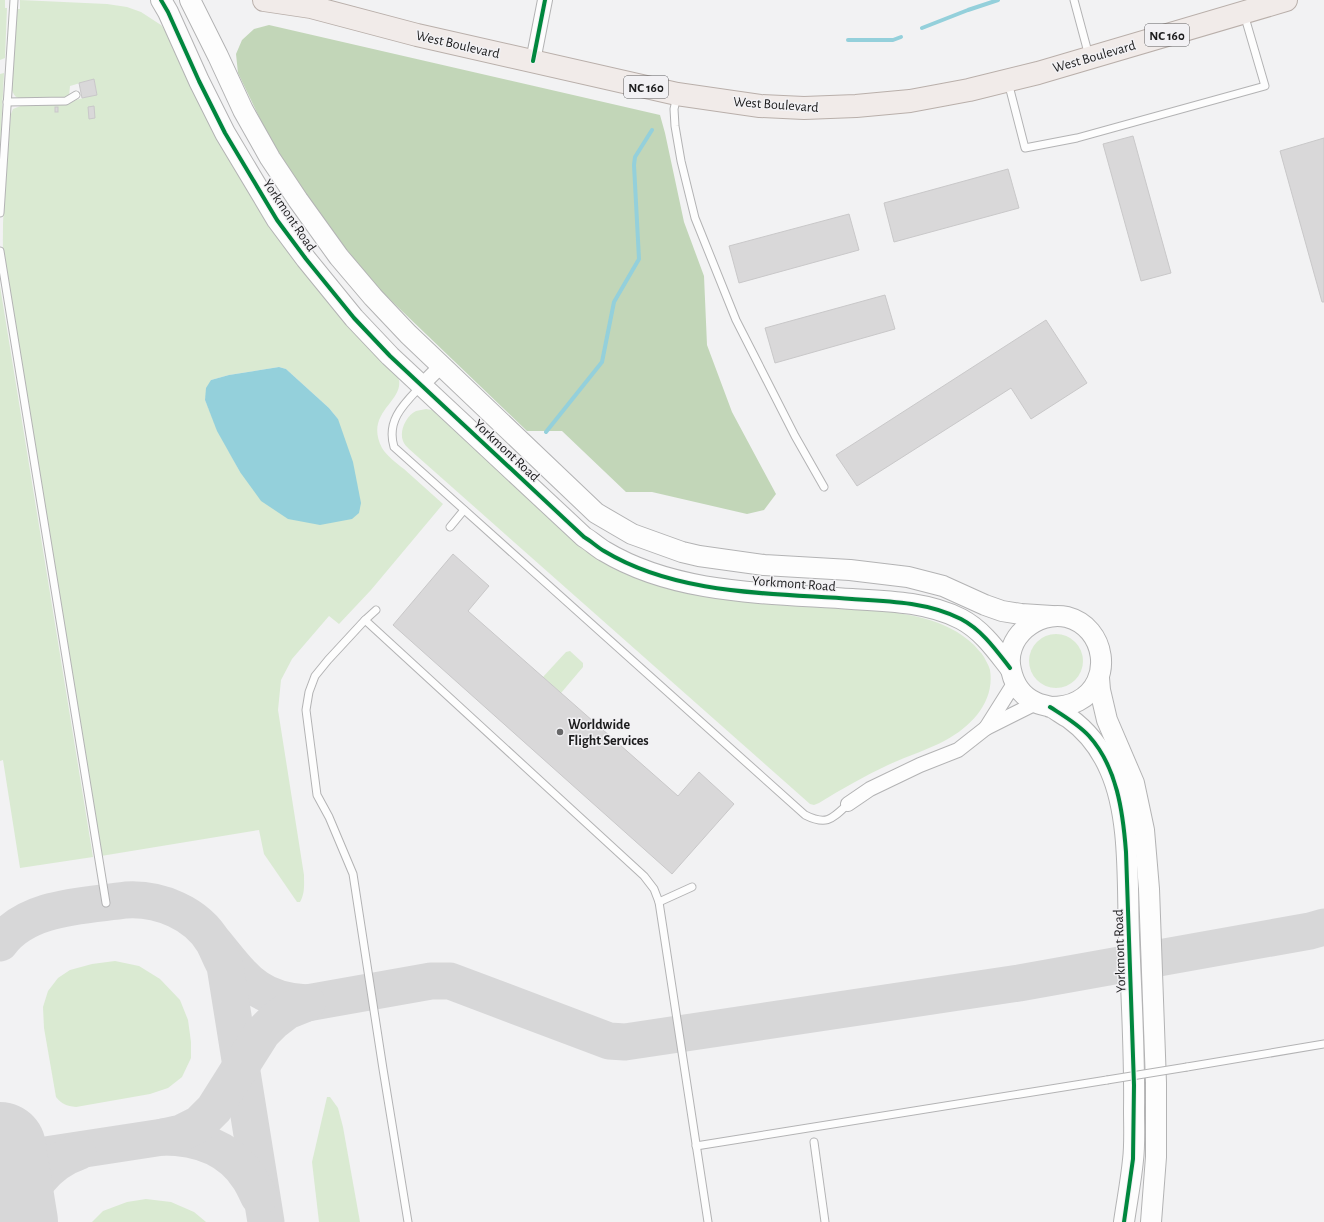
<svg xmlns="http://www.w3.org/2000/svg" width="1324" height="1222" viewBox="0 0 1324 1222" font-family="'Alegreya Sans',sans-serif">
	<style>
		.green { fill: #daead2; fill-rule: evenodd }
		.forest { fill: #c2d6b8 }
		.water { fill: #94d0db }
		.lines { fill: none; stroke-linecap: round; stroke-linejoin: round }
		.stream { stroke: #94d0db; stroke-width: 4 }
		.taxiway { stroke: #d7d7d8; stroke-width: 37 }
		.runway { stroke: #d7d7d8; stroke-width: 92 }
		.building { fill: #d9d8d9; stroke: #c9c8c9 }
		.lane-casing { stroke: #b3b3b4; stroke-width: 9 }
		.street-casing { stroke: #b3b3b4; stroke-width: 16 }
		.secondary-casing { stroke: #b3b3b4; stroke-width: 22 }
		.primary-casing { stroke: #b9afaa; stroke-width: 24 }
		.lane { stroke: #fdfdfd; stroke-width: 7 }
		.street { stroke: #fdfdfd; stroke-width: 14 }
		.secondary { stroke: #fdfdfd; stroke-width: 20 }
		.primary { stroke: #f1ebe9; stroke-width: 22 }
		.lane-bridge-casing { stroke: #b3b3b4; stroke-width: 9; stroke-linecap: butt }
		.lane-bridge { stroke: #fdfdfd; stroke-width: 7 }
		.cycleway-casing { stroke: #f2f1f4; stroke-width: 6 }
		.cycleway { stroke: #00873e; stroke-width: 4 }
		.poi-dot { fill: #676768; stroke: #f2f1f4; stroke-width: 1.5 }
		.labels { text-anchor: middle; stroke-width: 3; stroke-linejoin: round; paint-order: stroke }
		.shield { fill: #f2f1f4; stroke: #5c5c5e; stroke-width: 1 }
		.shield-label { font-size: 13px; font-weight: bold; fill: #1c1c1d }
		.street-label { font-size: 14px; fill: #1c1c1d; stroke: #f2f1f4 }
		.poi-label { font-size: 14px; font-weight: bold; fill: #1c1c1d; stroke: #f2f1f4; text-anchor: start }
	</style>
	<rect width="100%" height="100%" fill="#f2f2f3"/>
	<!-- green -->
	<g class="green">
		<polygon points="0,0 5,0 5,8 7,8 5,58 0,60"/>
		<path d="M20 0 107 4 127 7 141 12 161 25 167 33 191 83 395 372C396 375 398 378 399 380 403 402 364 413 382 448 387 456 396 463 404 469 417 481 430 492 443 504L371 590 339 624 329 616 292 659 281 680 278 710 304 875C304 885 305 893 300 902H297L264 854 259 830 101 856 3 252C2 206 7 160 11 114L13 109 23 105H67L76 100 97 94 94 79 70 86 69 96 68 97 23 99C16 98 14 96 12 90L17 9H20ZM279 367 286 369 329 408 338 419 240 472 218 431 205 400 211 380 229 375Z"/>
		<polygon points="4,73 0,150 0,74"/>
		<polygon points="0,286 93,857 20,868 3,760 0,761"/>
		<path d="M426 409 432 410 439 414 636 573 870 609C907 614 946 618 974 645 977 649 981 652 984 657 986 661 989 666 990 670 995 701 972 726 946 740 928 750 907 756 888 765 865 776 841 789 819 803L814 805 810 804 409 449C407 447 404 444 403 441 399 431 406 416 416 411 419 410 423 410 426 409Z"/>
		<circle cx="1056" cy="661" r="27"/>
		<polygon points="570,651 583,663 583,667 561,693 543,677 566,652"/>
		<path d="M115 961 139 966 160 979 180 1000 188 1020 191 1042V1058L182 1077 168 1088 150 1094 76 1107C66 1106 62 1104 56 1097L44 1028 43 1007 48 991 58 978 70 970 92 964Z"/>
		<polygon points="327,1097 330,1097 338,1108 343,1127 360,1222 319,1222 312,1162"/>
		<polygon points="146,1199 171,1202 194,1212 206,1222 92,1222 103,1211 127,1202"/>
	</g>
	<!-- forest -->
	<polygon class="forest" points="269,25 660,115 665,133 684,222 704,276 707,345 732,412 776,494 764,510 747,514 652,492 626,492 562,431 527,431 378,288 324,222 274,148 238,73 236,54 242,40 254,29"/>
	<!-- water -->
	<polygon class="water" points="279,367 286,369 329,408 338,419 353,462 361,503 359,513 352,519 320,525 288,519 261,501 240,472 217,431 205,400 206,388 211,380 229,375"/>
	<g class="lines">
		<!-- stream -->
		<g class="stream">
			<polyline points="922,28 968,10 998,0"/>
			<polyline points="848,40 893,40 901,37"/>
			<polyline points="546,432 602,362 614,302 639,259 634,165 635,157 652,130"/>
		</g>
		<!-- taxiway -->
		<g class="taxiway">
			<path d="M214 942C243 977 257 1001 307 1003L431 981H450L609 1041 625 1042 1019 983 1310 931 1324 927"/>
			<path d="M0 943C27 906 84 906 126 900 159 898 197 913 214 943 218 951 221 959 225 966L266 1222"/>
			<path d="M163 1137C197 1137 230 1148 249 1178 253 1184 256 1191 259 1197"/>
			<polyline points="0,1162 163,1137 181,1133 199,1124 214,1109 262,1033 274,1021 287,1011 307,1003"/>
			<path d="M18 1222C24 1192 48 1162 78 1152"/>
		</g>
		<!-- runway -->
		<polyline class="runway" points="0,1148 12,1222"/>
	</g>
	<!-- building -->
	<g class="building">
		<polygon points="94,79 97,95 82,98 79,83"/>
		<polygon points="94,106 95,118 89,119 88,107"/>
		<rect x="55" y="107" width="3" height="5"/>
		<polygon points="1133,136 1171,273 1141,281 1103,144"/>
		<polygon points="1324,138 1324,302 1322,302 1280,151"/>
		<polygon points="1008,169 1019,208 894,242 884,203"/>
		<polygon points="849,214 859,250 739,283 729,246"/>
		<polygon points="885,295 895,329 775,363 765,328"/>
		<polygon points="1046,320 1087,383 1031,419 1011,388 857,486 836,455"/>
		<polygon points="453,554 489,586 468,611 678,796 699,772 734,804 672,874 393,625"/>
	</g>
	<g class="lines">
		<!-- lane casing -->
		<g class="lane-casing">
			<g id="lane">
				<polyline points="1074,0 1089,56"/>
				<polyline points="1008,82 1025,148 1077,138 1265,86 1244,14"/>
				<polyline points="677,96 674,109 675,126 681,161 695,218 736,320 795,436 824,487"/>
				<polyline points="7,102 66,101 76,95"/>
				<polyline points="0,213 14,0"/>
				<polyline points="0,251 106,903"/>
				<path d="M421 386C404 404 386 420 394 447L805 815C827 826 832 819 848 804"/>
				<polyline points="450,527 464,510"/>
				<polyline points="376,610 365,620 644,876 654,889 659,902 708,1222"/>
				<polyline points="365,620 328,660 315,676 309,692 306,710 317,795 329,817 353,874 383,1069 408,1222"/>
				<polyline points="659,902 692,887"/>
				<polyline points="1187,1067 1324,1044"/>
				<polyline points="814,1142 825,1222"/>
				<polyline points="696,1146 1107,1080"/>
			</g>
		</g>
		<!-- street casing -->
		<g class="street-casing">
			<g id="street">
				<polyline points="533,61 545,0"/>
				<polyline points="422,385 441,366"/>
				<polyline points="986,728 1015,682"/>
				<polyline points="848,804 870,789 920,765 958,750 986,728 1036,703"/>
			</g>
		</g>
		<!-- secondary casing -->
		<g class="secondary-casing">
			<g id="secondary">
				<path d="M161 0 168 12 199 81 225 133 277 220 306 259 354 318 390 356 584 537C591 541 597 547 604 551 677 595 769 593 852 599 888 601 928 602 961 619 982 630 996 650 1010 668"/>
				<polyline points="190,0 218,56 243,110 270,158 298,200 339,257 373,297 408,334 596,513 632,534 682,552 699,556 764,565 850,570 908,577 943,586 985,605 1002,611 1021,614 1052,616"/>
				<polyline points="1099,678 1100,690 1107,720 1134,783 1144,830 1149,889 1156,1083 1156,1157 1151,1222"/>
				<path d="M1050 707C1060 707 1069 706 1078 701 1114 682 1106 627 1067 617 1037 610 1003 638 1011 670 1014 684 1022 696 1035 702 1040 705 1046 705 1051 707 1057 710 1063 715 1069 718 1087 731 1101 749 1110 770 1131 817 1127 883 1129 935 1131 993 1135 1052 1134 1110 1134 1127 1135 1144 1133 1160 1131 1181 1127 1201 1124 1222"/>
			</g>
		</g>
		<!-- primary casing -->
		<g class="primary-casing">
			<polyline id="primary" points="264,0 311,7 417,35 677,94 760,106 804,108 856,106 910,101 969,90 1038,73 1286,0"/>
		</g>
		<!-- lane -->
		<use href="#lane" class="lane"/>
		<!-- street -->
		<use href="#street" class="street"/>
		<!-- secondary -->
		<use href="#secondary" class="secondary"/>
		<!-- primary -->
		<use href="#primary" class="primary"/>
		<!-- lane-bridge casing -->
		<g class="lane-bridge-casing">
			<polyline id="lane-bridge" points="1107,1080 1187,1067"/>
		</g>
		<!-- lane-bridge -->
		<use href="#lane-bridge" class="lane-bridge"/>
		<!-- cycleway casing -->
		<g class="cycleway-casing">
			<g id="cycleway">
				<path d="M161 0 168 12 199 81 225 133 277 220 306 259 354 318 390 356 584 537C591 541 597 547 604 551 677 595 769 593 852 599 888 601 928 602 961 619 982 630 996 650 1010 668"/>
				<polyline points="533,61 545,0"/>
				<path d="M1050 707C1064 716 1078 724 1089 736 1117 767 1123 812 1126 852L1134 1085 1133 1159 1124 1222"/>
			</g>
		</g>
		<!-- cycleway -->
		<use href="#cycleway" class="cycleway"/>
	</g>
	<!-- markers -->
	<circle class="poi-dot" cx="560" cy="732" r="4"/>
	<g class="labels">
		<!-- shield labels -->
		<g class="shield">
			<rect x="1145" y="24" width="44" height="22" rx="3"/>
			<rect x="624" y="76" width="44" height="22" rx="3"/>
		</g>
		<g class="shield-label">
			<text x="1167" y="40">NC 160</text>
			<text x="646" y="92">NC 160</text>
		</g>
		<!-- street labels -->
		<g class="street-label">
			<text transform="translate(458 44) rotate(13)" y="5">West Boulevard</text>
			<text transform="translate(1094 56) rotate(-16)" y="5">West Boulevard</text>
			<text transform="translate(776 104) rotate(4)" y="5">West Boulevard</text>
			<text transform="translate(290 215) rotate(56)" y="5">Yorkmont Road</text>
			<text transform="translate(507 450) rotate(43)" y="5">Yorkmont Road</text>
			<text transform="translate(794 583) rotate(4)" y="5">Yorkmont Road</text>
			<text transform="translate(1119 951) rotate(-92)" y="5">Yorkmont Road</text>
		</g>
		<!-- poi labels -->
		<g class="poi-label">
			<text x="568" y="729">Worldwide<tspan x="568" dy="16">Flight Services</tspan></text>
		</g>
	</g>
</svg>
